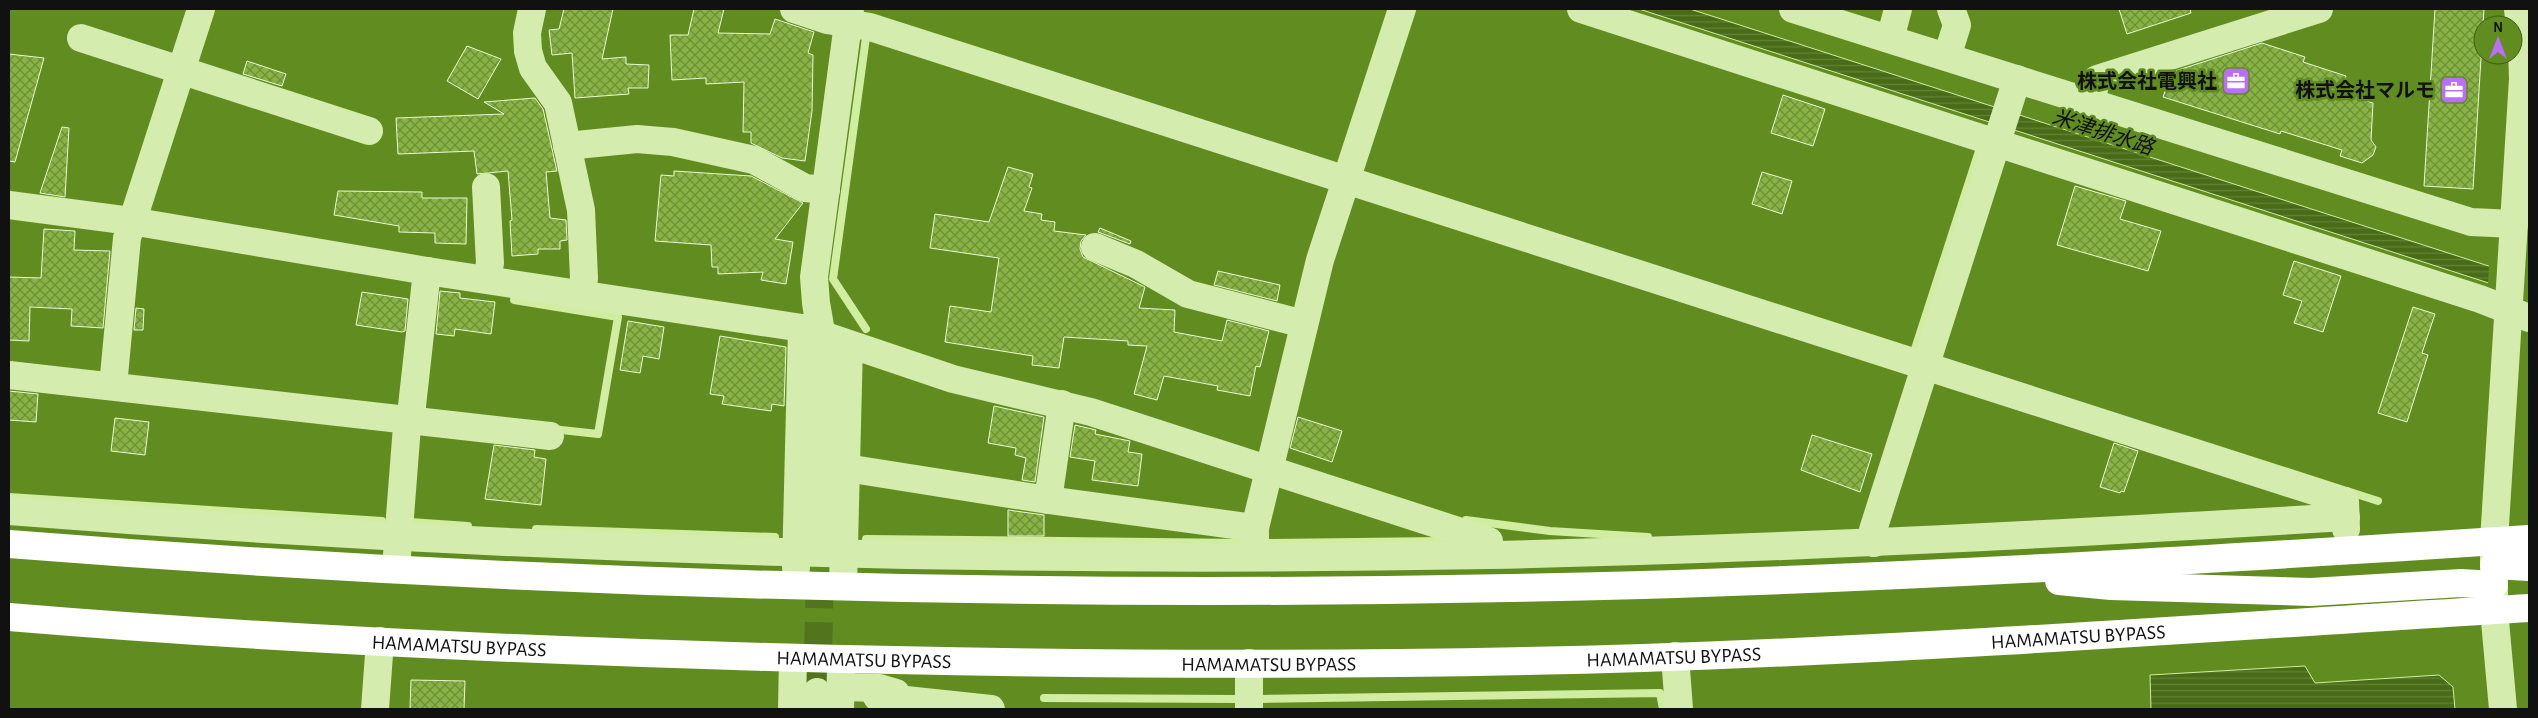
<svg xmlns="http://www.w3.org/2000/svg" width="2538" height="718" viewBox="0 0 2538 718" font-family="'Alegreya Sans','Noto Sans JP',sans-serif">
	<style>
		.water { fill: url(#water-rules); stroke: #d1eda1 }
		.pier { fill: #618d20 }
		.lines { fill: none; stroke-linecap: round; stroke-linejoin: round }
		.stream { stroke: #d1eda1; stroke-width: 8 }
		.building { fill: url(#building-cross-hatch); stroke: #eaf9d3 }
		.minor-tunnel { stroke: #51741d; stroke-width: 28; stroke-dasharray: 28 14; stroke-linecap: butt }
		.minor { stroke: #d4ecae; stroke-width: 28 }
		.highway { stroke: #fff; stroke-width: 28 }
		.labels { text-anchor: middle; stroke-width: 5; stroke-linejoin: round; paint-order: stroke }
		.poi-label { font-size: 20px; font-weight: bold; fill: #111; stroke: #618d20; text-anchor: end }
		.street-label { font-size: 20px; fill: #111; stroke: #618d20 }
		.water-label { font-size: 21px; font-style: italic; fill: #111; stroke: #618d20 }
	</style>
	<defs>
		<pattern id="water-rules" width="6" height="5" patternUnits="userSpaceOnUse" patternTransform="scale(1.25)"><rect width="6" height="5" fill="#486c16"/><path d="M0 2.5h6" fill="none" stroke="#647f3e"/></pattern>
		<pattern id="building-cross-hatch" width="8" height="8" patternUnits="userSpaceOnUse" patternTransform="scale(1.25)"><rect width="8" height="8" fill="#87b244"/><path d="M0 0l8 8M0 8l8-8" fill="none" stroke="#6d8f37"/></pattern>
	</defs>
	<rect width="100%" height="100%" fill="#618d20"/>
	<!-- water -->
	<g class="water">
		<polygon points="1639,9 1690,9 2529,279 2529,296"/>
		<polygon points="2305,666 2315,683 2439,675 2453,687 2455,709 2151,709 2150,675"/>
	</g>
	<!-- pier -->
	<polygon class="pier" points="2489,264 2529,277 2529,298 2488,285"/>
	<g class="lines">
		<!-- stream -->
		<g class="stream">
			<polyline points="514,300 618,317 598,434 552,429"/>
			<polyline points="866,329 833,279 867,30"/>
			<polyline points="1913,355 1980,148"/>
			<polyline points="2347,491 2378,501"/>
			<polyline points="9,497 382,521"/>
			<polyline points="1466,520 1550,531 1648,537"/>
			<polyline points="410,522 468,526"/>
			<polyline points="536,529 775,537"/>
			<polyline points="866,539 1245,543"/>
			<polyline points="1265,543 1442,541"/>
			<polyline points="1044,698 1237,699"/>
			<polyline points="1261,699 1660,693 1663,709"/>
		</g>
	</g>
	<!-- building -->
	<g class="building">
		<polygon points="564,9 613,9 602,59 626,57 626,64 649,65 648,88 628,88 629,94 575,98 572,53 552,55 549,30 559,29"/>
		<polygon points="694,9 724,9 718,33 770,34 775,19 814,32 808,53 813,55 812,111 805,161 782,158 751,143 751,132 743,132 744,82 706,84 706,78 672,80 670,35 688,35"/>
		<polygon points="2119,9 2190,9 2191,13 2127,34"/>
		<polygon points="2435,9 2484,9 2473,189 2424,186"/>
		<polygon points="2262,43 2305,57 2303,62 2346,76 2341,93 2373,103 2371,140 2376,147 2373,155 2362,163 2340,156 2342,150 2281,131 2280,134 2163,97 2172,72"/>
		<polygon points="467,46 501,59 478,99 447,81"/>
		<polygon points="9,54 44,58 15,162 9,161"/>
		<polygon points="247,61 286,74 282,86 243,74"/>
		<polygon points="1783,95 1825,109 1813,146 1771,133"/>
		<polygon points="535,98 543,109 557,171 546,172 550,218 566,220 567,240 560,241 560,249 538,249 538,254 512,256 510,221 512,220 508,171 477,174 474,151 398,154 396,118 504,114 484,102"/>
		<polygon points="62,127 69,128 65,197 40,193"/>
		<polygon points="1008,167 1033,174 1029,187 1032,188 1024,211 1042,214 1041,220 1055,222 1054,231 1086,235 1081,241 1080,249 1083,257 1145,287 1139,308 1175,310 1174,332 1222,341 1227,320 1269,331 1260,367 1256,366 1250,396 1217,390 1218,386 1164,376 1157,400 1134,394 1147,346 1128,345 1128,341 1064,337 1059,368 1032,365 1033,356 945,342 950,306 991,312 999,258 930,248 935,214 989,222"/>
		<polygon points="674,171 751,176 803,203 775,239 793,242 786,284 761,280 763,272 718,274 718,267 712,267 711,245 655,241 661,175 674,176"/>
		<polygon points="1762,172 1792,181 1782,214 1752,204"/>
		<polygon points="2075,186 2126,201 2120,219 2161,231 2148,271 2057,245"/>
		<polygon points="338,191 422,192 422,198 467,198 466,244 435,243 435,233 399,232 399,226 334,215"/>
		<polygon points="1100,228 1131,241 1130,244 1098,232"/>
		<polygon points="44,229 75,231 74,250 110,251 103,328 71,326 72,309 30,307 29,341 9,340 9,277 41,278"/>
		<polygon points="2294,261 2341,276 2323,332 2294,323 2302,301 2283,295"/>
		<polygon points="1218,271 1280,285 1277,301 1214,285"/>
		<polygon points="440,291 460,293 460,298 495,302 491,334 455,329 454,336 436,334"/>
		<polygon points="362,292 408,299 405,331 402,332 356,325"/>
		<polygon points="2413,307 2435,314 2422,353 2428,355 2407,422 2378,413"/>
		<polygon points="136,308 144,309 143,330 134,330"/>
		<polygon points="628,321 664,327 659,359 643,356 640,373 620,370"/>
		<polygon points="720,336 786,347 784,406 772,404 771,411 722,404 724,396 710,394"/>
		<polygon points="9,391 38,394 36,422 9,420"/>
		<polygon points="994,406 1044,417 1035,482 1022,480 1026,458 1015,455 1016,448 988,443"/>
		<polygon points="1298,417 1342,431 1332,462 1290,448"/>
		<polygon points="115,418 149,422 145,455 111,451"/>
		<polygon points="1075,425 1096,430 1095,434 1130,441 1128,452 1142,454 1138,486 1092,480 1095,461 1070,457"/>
		<polygon points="1812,435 1872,454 1860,492 1801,470"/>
		<polygon points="2114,443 2138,451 2124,492 2121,491 2120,493 2100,487"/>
		<polygon points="494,445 535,450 534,457 546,459 541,505 485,499"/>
		<polygon points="1008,510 1044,515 1044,536 1008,536"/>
		<polygon points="411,680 465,681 464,709 410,709"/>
	</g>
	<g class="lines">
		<!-- minor-tunnel -->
		<polyline class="minor-tunnel" points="817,692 821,537"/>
		<!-- minor -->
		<g class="minor">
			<polyline points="532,9 527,33 528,51 533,68 558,103 581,210 584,278 582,293"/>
			<polyline points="794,9 827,20 870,27 2345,501 2346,529"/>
			<polyline points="1581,9 2480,299 2529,318"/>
			<polyline points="1793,9 2471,222 2514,224"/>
			<polyline points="81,38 369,131"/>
			<polyline points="1890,39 1898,9"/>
			<polyline points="1947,57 1957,25 1951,9"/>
			<polyline points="2090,102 2097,79 2319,9"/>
			<polyline points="567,146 637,139 673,142 754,160 805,188 826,190"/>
			<polyline points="486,187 490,263 487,278"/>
			<polyline points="9,205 131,221 427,271 802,328 953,379 1091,412 1489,541 1489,555"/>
			<polyline points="1095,247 1136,264 1188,294 1304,324"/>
			<polyline points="9,375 550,436"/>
			<polyline points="113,386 127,238 201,9"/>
			<polyline points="846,468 1048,500 1255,528"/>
			<polyline points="1048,500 1062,404"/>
			<path d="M9 511C501 550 995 564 1489 555 1775 549 2060 534 2346 517"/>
			<polyline points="821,537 825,355 816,303 814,277 850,9"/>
			<polyline points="1874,543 1873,530 2017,79"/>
			<polyline points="397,555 407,426 411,415 427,271"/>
			<polyline points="1255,557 1255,528 1320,260 1402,9"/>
			<polyline points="796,568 802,328"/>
			<polyline points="843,586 849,345"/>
			<polyline points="1675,656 1679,709"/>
			<polyline points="841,687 879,688 896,693"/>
			<polyline points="877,697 991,709"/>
			<polyline points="375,709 380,641"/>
			<polyline points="792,709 793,658"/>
			<polyline points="816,709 817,692"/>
			<polyline points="840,709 841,668"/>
			<polyline points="1249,709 1249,663"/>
			<polyline points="2503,709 2494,610 2494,541 2523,79 2522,47 2518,9"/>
		</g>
		<!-- highway -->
		<g class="highway">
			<path d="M9 544C552 587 1098 600 1643 585 1939 576 2234 558 2529 539"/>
			<polyline points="2494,565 2529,567"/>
			<polyline points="2059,581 2111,586 2311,592 2461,583 2494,585"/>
			<path id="s1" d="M9 617C261 638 515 650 768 657 1060 665 1352 667 1643 658 1939 648 2234 626 2529 608"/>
		</g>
	</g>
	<!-- icons -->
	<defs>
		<g id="office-square" transform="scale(1.4375)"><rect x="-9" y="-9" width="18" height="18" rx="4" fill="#bb6efa" stroke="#618d20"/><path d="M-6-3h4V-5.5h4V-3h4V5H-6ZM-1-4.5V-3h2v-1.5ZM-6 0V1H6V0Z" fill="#fff"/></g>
	</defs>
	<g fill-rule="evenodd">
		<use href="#office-square" x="2236" y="81"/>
		<use href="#office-square" x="2454" y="90"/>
	</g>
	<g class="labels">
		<!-- poi labels -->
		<g class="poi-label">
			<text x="2217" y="88">株式会社電興社</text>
			<text x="2435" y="97">株式会社マルモ</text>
		</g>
		<!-- street labels -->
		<g class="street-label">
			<text dy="7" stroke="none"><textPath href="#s1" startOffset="2071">HAMAMATSU BYPASS</textPath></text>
			<text dy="7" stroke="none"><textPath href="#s1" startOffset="451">HAMAMATSU BYPASS</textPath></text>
			<text dy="7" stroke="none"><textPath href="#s1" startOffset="1666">HAMAMATSU BYPASS</textPath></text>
			<text dy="7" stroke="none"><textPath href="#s1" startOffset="856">HAMAMATSU BYPASS</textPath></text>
			<text dy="7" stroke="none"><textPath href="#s1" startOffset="1261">HAMAMATSU BYPASS</textPath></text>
		</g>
		<!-- water labels -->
		<g class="water-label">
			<text transform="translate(2103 132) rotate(18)" y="7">米津排水路</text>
		</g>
	</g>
	<!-- border -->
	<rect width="2538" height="718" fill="none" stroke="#111111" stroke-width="20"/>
	<!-- north arrow -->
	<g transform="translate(2498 40)"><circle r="24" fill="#618d20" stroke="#415b1a"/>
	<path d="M0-4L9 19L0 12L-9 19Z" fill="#bb6efa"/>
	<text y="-8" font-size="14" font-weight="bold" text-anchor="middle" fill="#111111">N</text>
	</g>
</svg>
